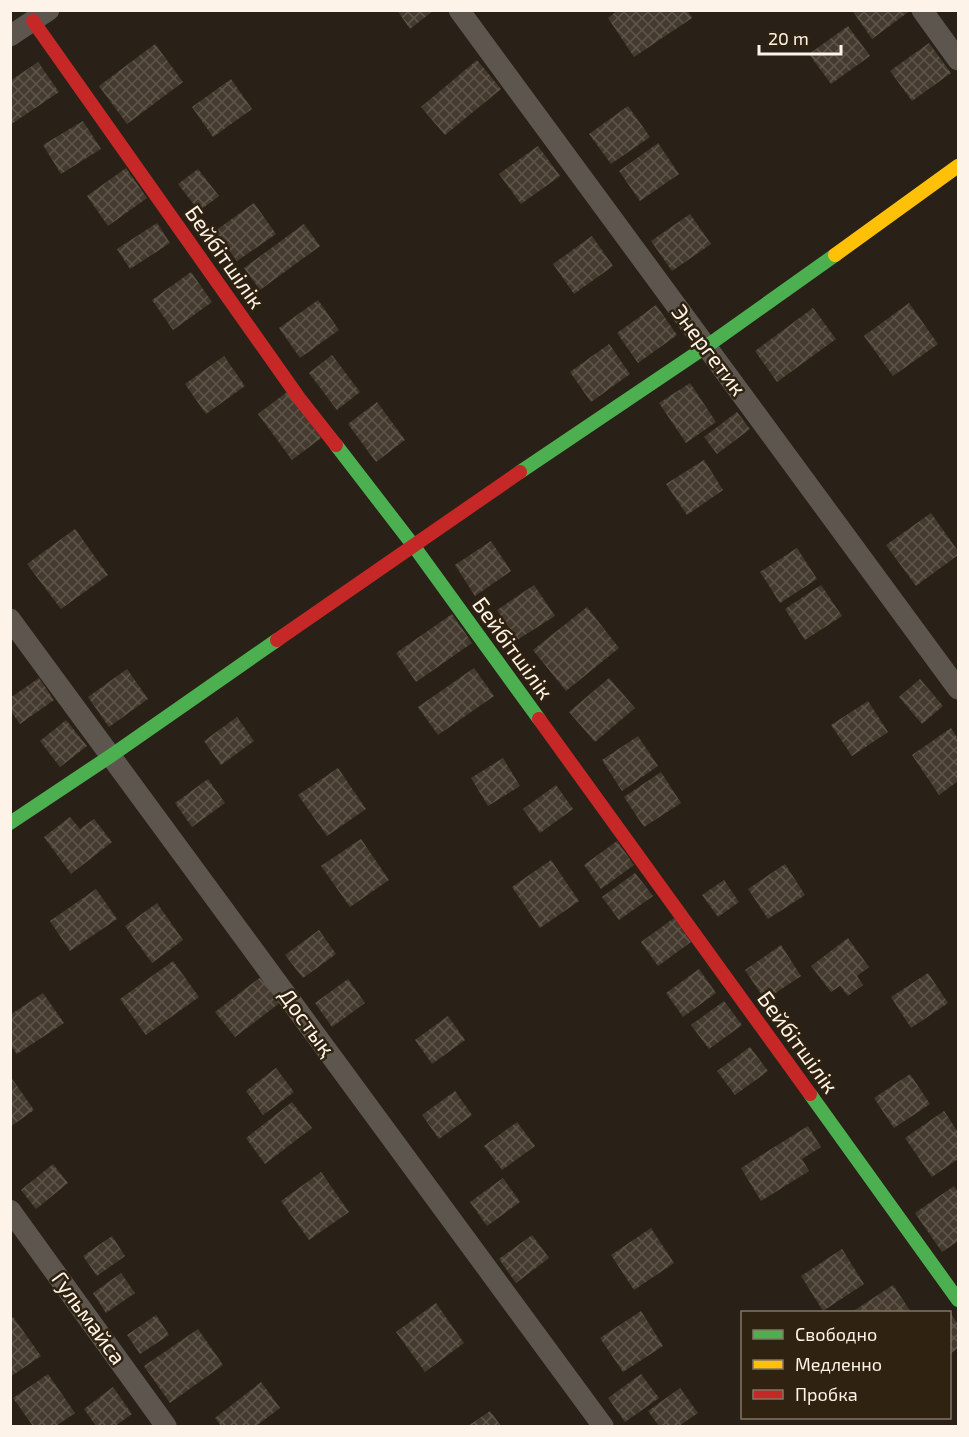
<svg xmlns="http://www.w3.org/2000/svg" width="969" height="1437" viewBox="0 0 969 1437" font-family="'Exo 2',sans-serif">
	<style>
		.building { fill: url(#building-cross-hatch) }
		.lines { fill: none; stroke-linecap: round; stroke-linejoin: round }
		.street { stroke: #5c564f; stroke-width: 21 }
		.fast { stroke: #4caf50; stroke-width: 14 }
		.slow { stroke: #ffc107; stroke-width: 14 }
		.jam { stroke: #c62828; stroke-width: 14 }
		.labels { text-anchor: middle; stroke-width: 5; stroke-linejoin: round; paint-order: stroke }
		.street-label { font-size: 22px; fill: #fdf3e8; stroke: #302210 }
	</style>
	<defs>
		<pattern id="building-cross-hatch" width="8" height="8" patternUnits="userSpaceOnUse" patternTransform="scale(1.5)"><rect width="8" height="8" fill="#443a2e"/><path d="M0 0l8 8M0 8l8-8" fill="none" stroke="#60574c"/></pattern>
	</defs>
	<rect width="100%" height="100%" fill="#292117"/>
	<!-- building -->
	<g class="building">
		<polygon points="397,10 434,10 410,29"/>
		<polygon points="618,10 687,10 692,18 634,57 608,18"/>
		<polygon points="852,10 911,10 872,39"/>
		<polygon points="848,26 870,56 831,84 809,54"/>
		<polygon points="929,43 951,73 912,101 890,71"/>
		<polygon points="155,44 183,82 127,124 99,86"/>
		<polygon points="477,60 501,89 445,135 421,107"/>
		<polygon points="38,62 59,92 10,125 10,81"/>
		<polygon points="231,79 252,109 213,137 192,107"/>
		<polygon points="628,106 650,137 611,164 589,134"/>
		<polygon points="83,121 101,149 61,174 43,145"/>
		<polygon points="658,143 679,174 640,201 619,171"/>
		<polygon points="538,146 560,176 521,204 499,174"/>
		<polygon points="126,168 147,198 108,226 87,196"/>
		<polygon points="198,169 219,196 199,211 178,184"/>
		<polygon points="254,203 276,234 237,261 215,231"/>
		<polygon points="690,214 711,244 672,271 651,241"/>
		<polygon points="157,223 170,243 130,269 117,249"/>
		<polygon points="304,224 320,246 260,290 244,268"/>
		<polygon points="592,236 613,266 574,294 553,264"/>
		<polygon points="191,272 212,302 173,330 152,300"/>
		<polygon points="318,300 339,330 300,358 279,328"/>
		<polygon points="909,303 938,344 893,376 864,336"/>
		<polygon points="656,305 677,335 638,363 617,333"/>
		<polygon points="813,308 836,339 777,382 755,351"/>
		<polygon points="609,344 630,374 591,402 570,372"/>
		<polygon points="332,355 360,392 337,410 309,373"/>
		<polygon points="224,356 245,386 206,414 185,384"/>
		<polygon points="690,383 716,422 686,443 659,403"/>
		<polygon points="287,392 321,438 292,460 258,414"/>
		<polygon points="377,402 405,440 376,462 348,424"/>
		<polygon points="737,412 750,429 717,454 704,437"/>
		<polygon points="704,460 723,490 687,515 666,484"/>
		<polygon points="931,513 958,551 958,555 916,586 886,545"/>
		<polygon points="75,529 108,575 61,609 27,564"/>
		<polygon points="491,541 511,571 475,596 455,565"/>
		<polygon points="797,548 817,579 780,603 760,572"/>
		<polygon points="534,585 555,616 517,640 497,610"/>
		<polygon points="821,585 842,616 805,640 785,609"/>
		<polygon points="587,607 619,648 566,691 533,650"/>
		<polygon points="452,614 472,643 416,682 396,653"/>
		<polygon points="474,668 494,696 438,735 418,707"/>
		<polygon points="127,669 148,699 109,727 88,697"/>
		<polygon points="39,678 54,700 20,724 10,710 10,698"/>
		<polygon points="609,678 635,708 595,742 569,712"/>
		<polygon points="920,679 943,706 922,724 899,697"/>
		<polygon points="868,701 888,732 852,756 831,725"/>
		<polygon points="237,717 254,741 221,765 204,741"/>
		<polygon points="66,720 87,746 60,767 40,741"/>
		<polygon points="951,728 958,739 958,781 939,795 912,755"/>
		<polygon points="638,736 658,766 622,791 602,760"/>
		<polygon points="503,758 520,786 488,806 471,778"/>
		<polygon points="338,768 366,809 327,836 298,795"/>
		<polygon points="661,772 681,803 644,827 624,797"/>
		<polygon points="208,779 225,803 192,827 175,803"/>
		<polygon points="556,785 573,809 540,833 523,809"/>
		<polygon points="70,817 80,829 94,819 112,842 71,874 44,837"/>
		<polygon points="361,839 389,880 350,907 321,866"/>
		<polygon points="617,841 634,865 601,889 584,865"/>
		<polygon points="551,860 579,901 540,928 512,887"/>
		<polygon points="785,864 805,895 768,919 748,889"/>
		<polygon points="635,873 653,896 619,920 602,897"/>
		<polygon points="724,880 739,902 718,917 702,895"/>
		<polygon points="96,889 117,919 70,951 50,921"/>
		<polygon points="157,903 183,940 152,963 125,926"/>
		<polygon points="674,918 691,942 658,966 641,942"/>
		<polygon points="319,930 336,954 303,978 285,955"/>
		<polygon points="848,938 869,967 857,976 863,985 848,996 840,986 831,992 811,966"/>
		<polygon points="781,945 801,976 765,1000 745,970"/>
		<polygon points="173,961 199,997 146,1035 120,999"/>
		<polygon points="699,969 716,993 683,1017 666,993"/>
		<polygon points="928,973 948,1003 911,1028 891,997"/>
		<polygon points="262,976 281,1002 235,1037 215,1012"/>
		<polygon points="348,979 365,1003 332,1027 315,1003"/>
		<polygon points="43,993 64,1023 17,1054 10,1045 10,1015"/>
		<polygon points="724,1001 742,1025 709,1049 691,1025"/>
		<polygon points="448,1016 465,1040 432,1064 415,1040"/>
		<polygon points="750,1047 768,1071 735,1095 717,1071"/>
		<polygon points="276,1068 294,1092 263,1115 246,1091"/>
		<polygon points="910,1074 930,1104 894,1128 874,1098"/>
		<polygon points="10,1076 34,1110 10,1127"/>
		<polygon points="455,1091 472,1115 439,1139 422,1115"/>
		<polygon points="292,1102 312,1128 265,1164 246,1138"/>
		<polygon points="944,1111 958,1132 958,1159 932,1177 905,1138"/>
		<polygon points="517,1122 535,1146 502,1170 484,1146"/>
		<polygon points="808,1126 821,1147 802,1159 809,1171 761,1201 741,1168"/>
		<polygon points="53,1164 68,1183 36,1209 21,1190"/>
		<polygon points="321,1172 349,1212 309,1240 281,1201"/>
		<polygon points="503,1178 520,1202 487,1226 470,1202"/>
		<polygon points="954,1186 958,1192 958,1241 942,1252 915,1213"/>
		<polygon points="651,1228 674,1263 634,1290 611,1255"/>
		<polygon points="532,1235 549,1258 516,1283 499,1259"/>
		<polygon points="112,1236 125,1256 97,1276 83,1256"/>
		<polygon points="842,1249 864,1284 823,1311 801,1276"/>
		<polygon points="121,1273 135,1293 106,1313 93,1293"/>
		<polygon points="893,1285 911,1312 852,1312"/>
		<polygon points="436,1303 464,1343 425,1372 396,1332"/>
		<polygon points="641,1311 663,1346 623,1372 600,1338"/>
		<polygon points="951,1314 958,1324 958,1348 950,1354 950,1316"/>
		<polygon points="156,1315 169,1335 140,1354 127,1335"/>
		<polygon points="13,1317 41,1356 10,1377 10,1318"/>
		<polygon points="198,1329 223,1365 170,1403 144,1366"/>
		<polygon points="48,1374 75,1413 56,1426 33,1426 13,1398"/>
		<polygon points="641,1374 659,1398 625,1422 608,1398"/>
		<polygon points="261,1382 280,1408 256,1426 221,1426 215,1418"/>
		<polygon points="113,1387 132,1414 115,1426 96,1426 84,1409"/>
		<polygon points="680,1388 698,1413 679,1426 659,1426 648,1411"/>
		<polygon points="490,1411 501,1426 468,1426"/>
	</g>
	<g class="lines">
		<!-- street -->
		<g class="street">
			<polyline points="459,10 958,689"/>
			<polyline points="922,10 958,60"/>
			<polyline points="10,36 49,10"/>
			<polyline points="10,619 603,1426"/>
			<polyline points="10,1210 166,1426"/>
		</g>
		<!-- fast -->
		<g class="fast">
			<polyline points="336,445 413,545 539,719"/>
			<polyline points="520,472 707,346 835,255"/>
			<polyline points="10,823 112,755 277,640"/>
			<polyline points="810,1094 958,1300"/>
		</g>
		<!-- slow -->
		<polyline class="slow" points="835,255 958,166"/>
		<!-- jam -->
		<g class="jam">
			<polyline points="33,21 299,398 336,445"/>
			<polyline points="277,640 520,472"/>
			<polyline points="539,719 810,1094"/>
		</g>
	</g>
	<g class="labels">
		<!-- street labels -->
		<g class="street-label">
			<text transform="translate(225 257) rotate(55)" y="8">Бейбітшілік</text>
			<text transform="translate(709 350) rotate(53)" y="8">Энергетик</text>
			<text transform="translate(513 648) rotate(54)" y="8">Бейбітшілік</text>
			<text transform="translate(307 1022) rotate(54)" y="8">Достық</text>
			<text transform="translate(798 1042) rotate(54)" y="8">Бейбітшілік</text>
			<text transform="translate(89 1318) rotate(54)" y="8">Гульмайса</text>
		</g>
	</g>
	<!-- border -->
	<rect width="969" height="1437" fill="none" stroke="#fdf3e8" stroke-width="24"/>
	<!-- legend -->
	<rect x="741" y="1311" width="210" height="108" fill="#302210" stroke="#827666" stroke-width="1.5"/>
	<rect x="753" y="1330" width="30" height="9" fill="#4caf50" stroke="#827666" stroke-width="1.5"/>
	<text x="795" y="1341" font-size="18" fill="#fdf3e8">Свободно</text>
	<rect x="753" y="1360" width="30" height="9" fill="#ffc107" stroke="#827666" stroke-width="1.5"/>
	<text x="795" y="1371" font-size="18" fill="#fdf3e8">Медленно</text>
	<rect x="753" y="1390" width="30" height="9" fill="#c62828" stroke="#827666" stroke-width="1.5"/>
	<text x="795" y="1401" font-size="18" fill="#fdf3e8">Пробка</text>
	<!-- scale -->
	<path d="M759 45v9h82v-9" fill="none" stroke="#fdf3e8" stroke-width="3"/>
	<text x="768" y="45" font-size="18" fill="#fdf3e8" stroke="#302210" stroke-width="4.5" paint-order="stroke">20 m</text>
</svg>
